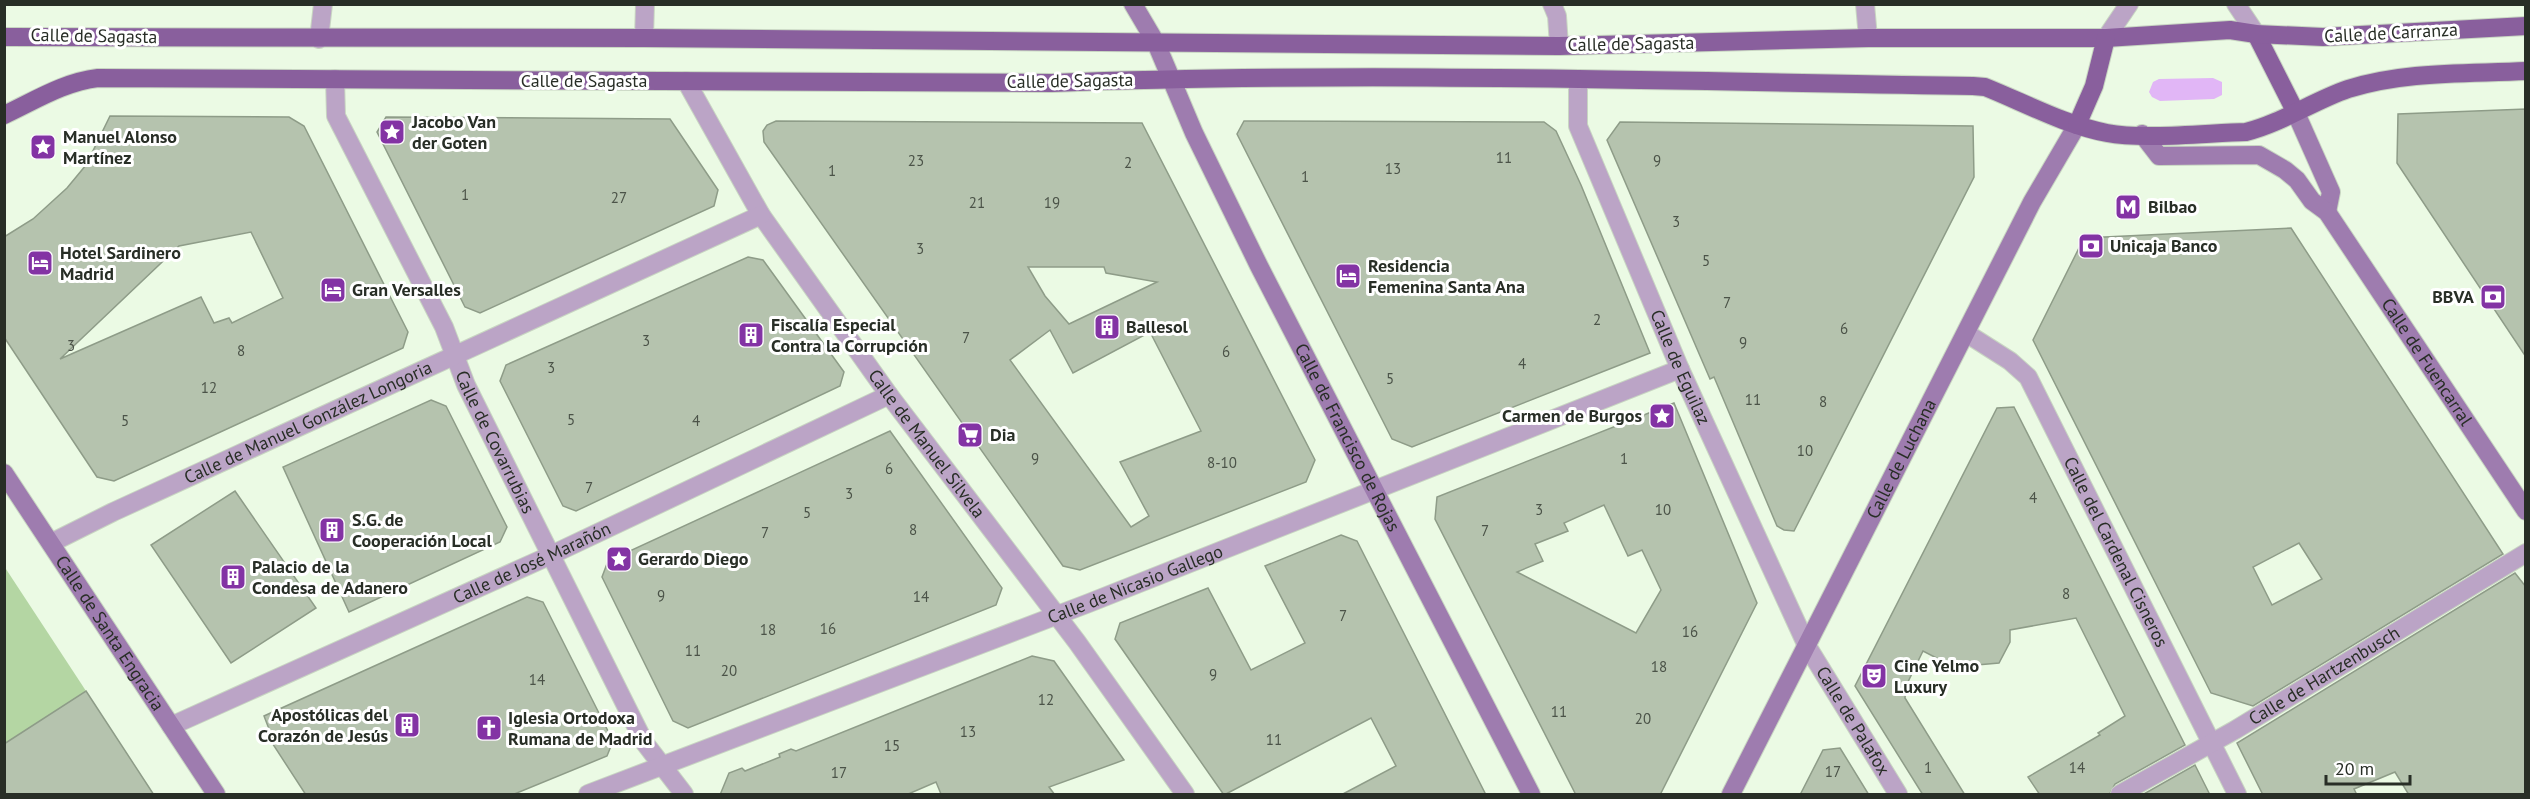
<svg xmlns="http://www.w3.org/2000/svg" width="2530" height="799" viewBox="0 0 2530 799" font-family="'PT Sans',sans-serif">
	<style>
		.green { fill: #b4d6a3 }
		.water { fill: #e1b6f6 }
		.building { fill: #b5c3ae; stroke: #8e9c88; stroke-width: 1.5; fill-rule: evenodd }
		.lines { fill: none; stroke-linecap: round; stroke-linejoin: round }
		.street-casing { stroke: #c8d5c2; stroke-width: 20 }
		.secondary-casing { stroke: #c8d5c2; stroke-width: 20 }
		.primary-casing { stroke: #c8d5c2; stroke-width: 20 }
		.street { stroke: #bba4c6; stroke-width: 18 }
		.secondary { stroke: #9e7caf; stroke-width: 18 }
		.primary { stroke: #895f9d; stroke-width: 18 }
		.labels { text-anchor: middle; stroke-width: 6; stroke-linejoin: round; paint-order: stroke }
		.number-label { font-size: 15px; fill: #4b5348 }
		.street-label { font-size: 18px; fill: #282e26; stroke: #fff }
		.poi-label { font-size: 18px; font-weight: bold; fill: #282e26; stroke: #fff; text-anchor: start }
	</style>
	<rect width="100%" height="100%" fill="#ebfae4"/>
	<!-- green -->
	<polygon class="green" points="4,566 86,691 4,744"/>
	<!-- water -->
	<polygon class="water" points="2213,78 2222,82 2222,95 2214,99 2160,101 2152,97 2149,92 2153,82 2159,79"/>
	<!-- building -->
	<g class="building">
		<polygon points="2526,109 2526,357 2397,163 2398,114"/>
		<path d="M110 116 289 117 304 126 408 332 403 348 114 481 97 477 4 337V237L33 219 67 188 86 165ZM251 232 283 298 232 323 229 318 214 323 201 297 60 359 179 246Z"/>
		<polygon points="386,117 670,119 718,190 714,206 480,313 465,307 377,132"/>
		<path d="M776 121 1142 123 1315 460 1306 482 1080 570 1063 566 764 142 763 131 767 125ZM1028 267H1104L1106 273 1157 282 1069 324 1045 296ZM1050 330 1073 373 1150 332 1201 431 1120 462 1149 516 1131 527 1010 360Z"/>
		<polygon points="1244,121 1544,122 1556,131 1581,185 1650,353 1412,447 1392,439 1237,134"/>
		<polygon points="1620,122 1973,126 1974,177 1794,531 1784,530 1777,526 1714,377 1710,379 1607,140"/>
		<path d="M2291 228 2503 554 2253 706 2211 693 2033 340 2084 238ZM2299 543 2322 579 2272 605 2253 567Z"/>
		<polygon points="748,257 763,260 844,372 840,386 576,511 563,506 500,381 506,365"/>
		<polygon points="431,400 446,406 507,527 500,542 349,612 283,467"/>
		<path d="M1674 403 1757 603 1660 795H1576L1435 519 1437 497ZM1604 505 1628 556 1642 550 1661 590 1636 633 1517 572 1543 561 1535 544 1568 531 1564 523Z"/>
		<polygon points="2014,407 2185,745 2115,784 2109,795 2040,795 2028,777 2100,735 2098,733 2125,716 2076,618 2010,630 2010,642 1999,663 1954,667 1923,651 1906,686 1905,698 1965,795 1923,795 1855,686 1997,408"/>
		<polygon points="890,431 1002,588 996,605 688,728 673,721 602,577 608,561"/>
		<polygon points="235,491 316,608 231,663 151,545"/>
		<polygon points="1341,535 1357,541 1486,795 1341,795 1396,766 1371,718 1224,795 1115,639 1120,623 1208,588 1251,670 1305,643 1265,566"/>
		<polygon points="2515,573 2526,587 2526,795 2409,795 2395,772 2354,789 2357,795 2263,795 2237,743"/>
		<polygon points="527,597 543,602 613,741 607,756 512,795 306,795 265,732 269,729 264,716"/>
		<polygon points="1032,656 1054,661 1124,760 1049,787 1055,795 941,794 936,782 906,795 720,795 729,773 742,768 745,771 780,757 779,754 791,749 796,751"/>
		<polygon points="86,691 154,795 4,795 4,744"/>
		<polygon points="1840,748 1869,795 1800,795 1823,750"/>
		<polygon points="2195,765 2210,795 2142,795"/>
	</g>
	<g class="lines">
		<!-- street casing -->
		<g class="street-casing">
			<g id="street">
				<polyline points="1552,4 1557,16 1559,46"/>
				<polyline points="1865,4 1868,38"/>
				<polyline points="2236,4 2256,34"/>
				<polyline points="644,38 645,4"/>
				<polyline points="2106,38 2129,4"/>
				<polyline points="319,39 323,4"/>
				<path id="s1" d="M335 79 336 116 444 327 466 385 644 742 684 794"/>
				<path id="s2" d="M1578 80V126L1680 369 1807 646 1898 794"/>
				<path id="s3" d="M686 81 761 215 889 395 1077 642 1185 794"/>
				<path id="s4" d="M1966 333 2010 361 2028 377 2237 794"/>
				<path id="s5" d="M51 543 113 512 761 215"/>
				<path id="s6" d="M171 726 549 556 889 395"/>
				<path id="s7" d="M588 794 1089 603 1680 369"/>
				<path id="s8" d="M2120 794 2235 730 2526 553"/>
			</g>
		</g>
		<!-- secondary casing -->
		<g class="secondary-casing">
			<g id="secondary">
				<path id="s9" d="M1133 4 1156 43 1194 133 1259 266 1531 794"/>
				<polyline points="2295,111 2331,192 2327,212"/>
				<path id="s10" d="M2142 134 2159 156 2259 155 2285 170 2297 180 2312 201 2327 212 2526 511"/>
				<path id="s11" d="M4 473 216 794"/>
				<path id="s12" d="M1731 794 2032 202 2077 125"/>
			</g>
		</g>
		<!-- primary casing -->
		<g class="primary-casing">
			<g id="primary">
				<polyline points="2256,34 2295,111"/>
				<polyline points="4,37 644,38 1559,46 1868,38 2106,38 2230,30 2256,34 2323,37 2526,26"/>
				<path d="M4 115C36 100 64 82 98 78L1052 83C1358 71 1666 81 1973 86L1985 87C2025 103 2065 125 2107 133 2144 140 2207 133 2246 132 2282 123 2313 101 2348 89 2404 71 2467 74 2526 71"/>
				<polyline points="2077,125 2094,86 2106,38"/>
			</g>
		</g>
		<!-- street -->
		<use href="#street" class="street"/>
		<!-- secondary -->
		<use href="#secondary" class="secondary"/>
		<!-- primary -->
		<use href="#primary" class="primary"/>
	</g>
	<!-- icons -->
	<defs>
		<g id="sight-square" transform="scale(1.35)"><rect x="-9" y="-9" width="18" height="18" rx="4" fill="#8333a4" stroke="#fff"/><path d="M0-6L1.8-2.2L6-1.7L2.9 1.2L3.7 5.4L0 3.3L-3.7 5.4L-2.9 1.2L-6-1.7L-1.8-2.2Z" fill="#fff"/></g>
		<g id="metro-square" transform="scale(1.35)"><rect x="-9" y="-9" width="18" height="18" rx="4" fill="#8333a4" stroke="#fff"/><path d="M-5.5 5V-5H-3L0 0L3-5H5.5V5H3V-.5L0 4L-3-.5V5Z" fill="#fff"/></g>
		<g id="bank-square" transform="scale(1.35)"><rect x="-9" y="-9" width="18" height="18" rx="4" fill="#8333a4" stroke="#fff"/><path d="M-6-4H6V4H-6ZM0-2.3a2.3 2.3 0 1 0 0 4.6a2.3 2.3 0 1 0 0-4.6Z" fill="#fff"/></g>
		<g id="hotel-square" transform="scale(1.35)"><rect x="-9" y="-9" width="18" height="18" rx="4" fill="#8333a4" stroke="#fff"/><path d="M-6-4.5h1.5V1H6V5H4.5V3h-9V5H-6ZM-4 0a1.8 1.8 0 1 1 3.6 0ZM.5 0V-2.5h3Q6-2.5 6 0Z" fill="#fff"/></g>
		<g id="building-square" transform="scale(1.35)"><rect x="-9" y="-9" width="18" height="18" rx="4" fill="#8333a4" stroke="#fff"/><path d="M-4-6H4V6H1V3H-1V6H-4ZM-2.5-4.3h1.7v1.8h-1.7ZM.8-4.3h1.7v1.8H.8ZM-2.5-1h1.7V.8h-1.7ZM.8-1h1.7V.8H.8Z" fill="#fff"/></g>
		<g id="supermarket-square" transform="scale(1.35)"><rect x="-9" y="-9" width="18" height="18" rx="4" fill="#8333a4" stroke="#fff"/><path d="M-6-5.5h2.5l.6 2H6L4.5 2H-2.5L-4.4-4H-6ZM-1.5 3.2a1.3 1.3 0 1 0 .1 0ZM3 3.2a1.3 1.3 0 1 0 .1 0Z" fill="#fff"/></g>
		<g id="theatre-square" transform="scale(1.35)"><rect x="-9" y="-9" width="18" height="18" rx="4" fill="#8333a4" stroke="#fff"/><path d="M-5-5.5Q0-4 5-5.5V0Q5 5 0 6Q-5 5-5 0ZM-3.3-2.5H-1v1.5H-3.3ZM1-2.5H3.3v1.5H1ZM-2.8 1Q0 5.5 2.8 1Z" fill="#fff"/></g>
		<g id="church-square" transform="scale(1.35)"><rect x="-9" y="-9" width="18" height="18" rx="4" fill="#8333a4" stroke="#fff"/><path d="M-1.2-6h2.4v3.5h3.3v2.4h-3.3V6h-2.4V-.1h-3.3v-2.4h3.3Z" fill="#fff"/></g>
	</defs>
	<g fill-rule="evenodd">
		<use href="#sight-square" x="392" y="132"/>
		<use href="#sight-square" x="43" y="147"/>
		<use href="#metro-square" x="2128" y="207"/>
		<use href="#bank-square" x="2091" y="246"/>
		<use href="#hotel-square" x="40" y="263"/>
		<use href="#hotel-square" x="1348" y="276"/>
		<use href="#hotel-square" x="333" y="290"/>
		<use href="#bank-square" x="2493" y="297"/>
		<use href="#building-square" x="1107" y="327"/>
		<use href="#building-square" x="751" y="335"/>
		<use href="#sight-square" x="1662" y="416"/>
		<use href="#supermarket-square" x="970" y="435"/>
		<use href="#building-square" x="332" y="530"/>
		<use href="#sight-square" x="619" y="559"/>
		<use href="#building-square" x="233" y="577"/>
		<use href="#theatre-square" x="1874" y="676"/>
		<use href="#building-square" x="407" y="725"/>
		<use href="#church-square" x="489" y="728"/>
	</g>
	<g class="labels">
		<!-- number labels -->
		<g class="number-label">
			<text x="1504" y="163">11</text>
			<text x="916" y="166">23</text>
			<text x="1657" y="166">9</text>
			<text x="1128" y="168">2</text>
			<text x="1393" y="174">13</text>
			<text x="832" y="176">1</text>
			<text x="1305" y="182">1</text>
			<text x="465" y="200">1</text>
			<text x="619" y="203">27</text>
			<text x="977" y="208">21</text>
			<text x="1052" y="208">19</text>
			<text x="1676" y="227">3</text>
			<text x="920" y="254">3</text>
			<text x="1706" y="266">5</text>
			<text x="1727" y="308">7</text>
			<text x="1597" y="325">2</text>
			<text x="1844" y="334">6</text>
			<text x="966" y="343">7</text>
			<text x="646" y="346">3</text>
			<text x="1743" y="348">9</text>
			<text x="71" y="351">3</text>
			<text x="241" y="356">8</text>
			<text x="1226" y="357">6</text>
			<text x="1522" y="369">4</text>
			<text x="551" y="373">3</text>
			<text x="1390" y="384">5</text>
			<text x="209" y="393">12</text>
			<text x="1753" y="405">11</text>
			<text x="1823" y="407">8</text>
			<text x="571" y="425">5</text>
			<text x="125" y="426">5</text>
			<text x="696" y="426">4</text>
			<text x="1805" y="456">10</text>
			<text x="1035" y="464">9</text>
			<text x="1624" y="464">1</text>
			<text x="1222" y="468">8-10</text>
			<text x="889" y="474">6</text>
			<text x="589" y="493">7</text>
			<text x="849" y="499">3</text>
			<text x="2033" y="503">4</text>
			<text x="1539" y="515">3</text>
			<text x="1663" y="515">10</text>
			<text x="807" y="518">5</text>
			<text x="913" y="535">8</text>
			<text x="1485" y="536">7</text>
			<text x="765" y="538">7</text>
			<text x="2066" y="599">8</text>
			<text x="661" y="601">9</text>
			<text x="921" y="602">14</text>
			<text x="1343" y="621">7</text>
			<text x="828" y="634">16</text>
			<text x="768" y="635">18</text>
			<text x="1690" y="637">16</text>
			<text x="693" y="656">11</text>
			<text x="1659" y="672">18</text>
			<text x="729" y="676">20</text>
			<text x="1213" y="680">9</text>
			<text x="537" y="685">14</text>
			<text x="1046" y="705">12</text>
			<text x="1559" y="717">11</text>
			<text x="1643" y="724">20</text>
			<text x="968" y="737">13</text>
			<text x="1274" y="745">11</text>
			<text x="892" y="751">15</text>
			<text x="1928" y="773">1</text>
			<text x="2077" y="773">14</text>
			<text x="1833" y="777">17</text>
			<text x="839" y="778">17</text>
		</g>
		<!-- street labels -->
		<g class="street-label">
			<text transform="translate(2391 33) rotate(-3)" y="6">Calle de Carranza</text>
			<text transform="translate(94 36) rotate(1)" y="6">Calle de Sagasta</text>
			<text transform="translate(1631 44) rotate(-1)" y="6">Calle de Sagasta</text>
			<text x="584" y="87">Calle de Sagasta</text>
			<text transform="translate(1070 81) rotate(-1)" y="6">Calle de Sagasta</text>
			<text dy="6" stroke="none"><textPath href="#s10" startOffset="398">Calle de Fuencarral</textPath></text>
			<text dy="6" stroke="none"><textPath href="#s2" startOffset="308">Calle de Eguilaz</textPath></text>
			<text dy="6" stroke="none"><textPath href="#s5" startOffset="284">Calle de Manuel González Longoria</textPath></text>
			<text dy="6" stroke="none"><textPath href="#s9" startOffset="484">Calle de Francisco de Rojas</textPath></text>
			<text dy="6" stroke="none"><textPath href="#s1" startOffset="400">Calle de Covarrubias</textPath></text>
			<text dy="6" stroke="none"><textPath href="#s3" startOffset="436">Calle de Manuel Silvela</textPath></text>
			<text dy="6" stroke="none"><textPath href="#s12" startOffset="376">Calle de Luchana</textPath></text>
			<text dy="6" stroke="none"><textPath href="#s4" startOffset="272">Calle del Cardenal Cisneros</textPath></text>
			<text dy="6" stroke="none"><textPath href="#s6" startOffset="396">Calle de José Marañón</textPath></text>
			<text dy="6" stroke="none"><textPath href="#s7" startOffset="586">Calle de Nicasio Gallego</textPath></text>
			<text dy="6" stroke="none"><textPath href="#s11" startOffset="192">Calle de Santa Engracia</textPath></text>
			<text dy="6" stroke="none"><textPath href="#s8" startOffset="236">Calle de Hartzenbusch</textPath></text>
			<text dy="6" stroke="none"><textPath href="#s2" startOffset="702">Calle de Palafox</textPath></text>
		</g>
		<!-- poi labels -->
		<g class="poi-label">
			<text x="412" y="128">Jacobo Van<tspan x="412" dy="21">der Goten</tspan></text>
			<text x="63" y="143">Manuel Alonso<tspan x="63" dy="21">Martínez</tspan></text>
			<text x="2148" y="213">Bilbao</text>
			<text x="2110" y="252">Unicaja Banco</text>
			<text x="60" y="259">Hotel Sardinero<tspan x="60" dy="21">Madrid</tspan></text>
			<text x="1368" y="272">Residencia<tspan x="1368" dy="21">Femenina Santa Ana</tspan></text>
			<text x="352" y="296">Gran Versalles</text>
			<text x="2474" y="303" text-anchor="end">BBVA</text>
			<text x="771" y="331">Fiscalía Especial<tspan x="771" dy="21">Contra la Corrupción</tspan></text>
			<text x="1126" y="333">Ballesol</text>
			<text x="1642" y="422" text-anchor="end">Carmen de Burgos</text>
			<text x="990" y="441">Dia</text>
			<text x="352" y="526">S.G. de<tspan x="352" dy="21">Cooperación Local</tspan></text>
			<text x="638" y="565">Gerardo Diego</text>
			<text x="252" y="573">Palacio de la<tspan x="252" dy="21">Condesa de Adanero</tspan></text>
			<text x="1894" y="672">Cine Yelmo<tspan x="1894" dy="21">Luxury</tspan></text>
			<text x="388" y="721" text-anchor="end">Apostólicas del<tspan x="388" dy="21">Corazón de Jesús</tspan></text>
			<text x="508" y="724">Iglesia Ortodoxa<tspan x="508" dy="21">Rumana de Madrid</tspan></text>
		</g>
	</g>
	<!-- border -->
	<rect width="2530" height="799" fill="none" stroke="#282e26" stroke-width="12"/>
	<!-- scale -->
	<path d="M2326 775v9h84v-9" fill="none" stroke="#282e26" stroke-width="3"/>
	<text x="2335" y="775" font-size="18" fill="#282e26" stroke="#ffffff" stroke-width="4.5" paint-order="stroke">20 m</text>
</svg>
